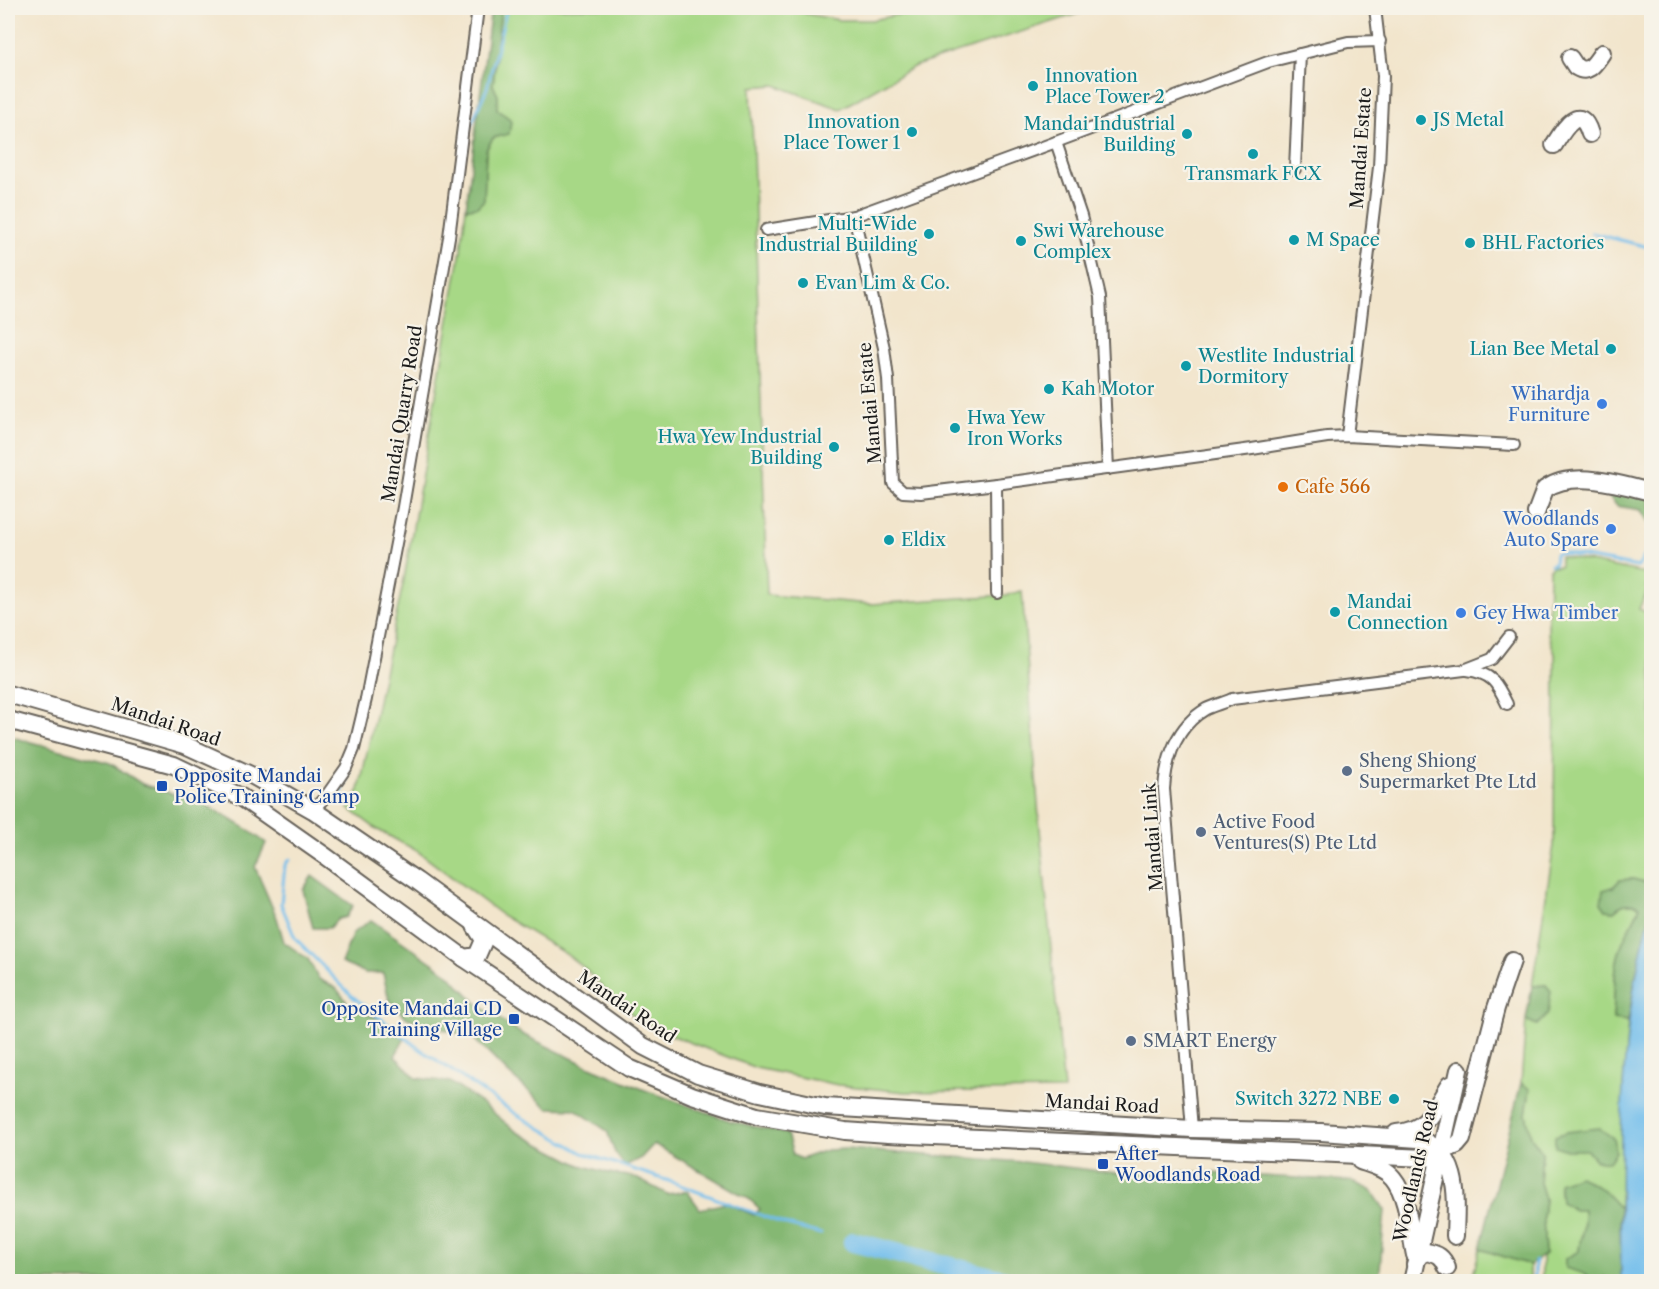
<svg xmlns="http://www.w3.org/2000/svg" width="1659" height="1289" viewBox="0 0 1659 1289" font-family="'Libre Caslon Text',serif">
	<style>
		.green { fill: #a7d886; stroke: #627a51; stroke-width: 1.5 }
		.forest { fill: #85b873; stroke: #506a48; stroke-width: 1.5 }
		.water { fill: #72beec; stroke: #476d84; stroke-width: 1.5 }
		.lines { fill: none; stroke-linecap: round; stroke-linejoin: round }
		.stream { stroke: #72beec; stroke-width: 3 }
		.river { stroke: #72beec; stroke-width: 20 }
		.street-casing { stroke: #67625a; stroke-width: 14 }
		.primary-casing { stroke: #67625a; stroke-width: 20 }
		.street { stroke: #fff; stroke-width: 10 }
		.primary { stroke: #fff; stroke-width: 16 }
		.culture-dot { fill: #0f9aa8; stroke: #f7f3e8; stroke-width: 2 }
		.shop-dot { fill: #3f7fe0; stroke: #f7f3e8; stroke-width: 2 }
		.food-dot { fill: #e8710a; stroke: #f7f3e8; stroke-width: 2 }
		.service-dot { fill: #5c6f8a; stroke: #f7f3e8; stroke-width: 2 }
		.transit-dot { fill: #1a4fb4; stroke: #f7f3e8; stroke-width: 2 }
		.labels { text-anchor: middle; stroke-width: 4.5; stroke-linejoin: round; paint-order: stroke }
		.culture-label { font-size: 18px; fill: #0d838f; stroke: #f7f3e8; text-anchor: start }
		.street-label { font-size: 18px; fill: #1c1c1c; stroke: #f7f3e8 }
		.shop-label { font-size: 18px; fill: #366cbe; stroke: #f7f3e8; text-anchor: end }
		.food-label { font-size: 18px; fill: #c56008; stroke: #f7f3e8; text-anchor: start }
		.service-label { font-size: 18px; fill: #4e5e75; stroke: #f7f3e8; text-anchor: start }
		.transit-label { font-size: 18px; fill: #164399; stroke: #f7f3e8; text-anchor: start }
	</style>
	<rect width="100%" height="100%" fill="#f7f3e8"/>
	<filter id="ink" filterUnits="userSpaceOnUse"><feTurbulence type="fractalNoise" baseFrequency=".0167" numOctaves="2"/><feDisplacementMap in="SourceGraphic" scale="12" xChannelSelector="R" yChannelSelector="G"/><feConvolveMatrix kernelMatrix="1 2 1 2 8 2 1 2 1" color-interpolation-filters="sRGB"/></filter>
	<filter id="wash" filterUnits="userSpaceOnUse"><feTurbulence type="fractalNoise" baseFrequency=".008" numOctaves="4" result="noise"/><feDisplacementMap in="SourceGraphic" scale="24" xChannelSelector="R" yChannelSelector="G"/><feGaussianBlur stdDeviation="1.35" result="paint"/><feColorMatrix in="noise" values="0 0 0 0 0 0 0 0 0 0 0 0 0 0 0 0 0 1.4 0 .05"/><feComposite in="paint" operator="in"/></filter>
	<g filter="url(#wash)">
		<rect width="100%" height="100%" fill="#f2e5cc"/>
		<!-- green -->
		<g class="green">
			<polygon points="501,8 793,8 807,14 839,20 872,20 932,8 1096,8 915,66 840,109 775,85 751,87 767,595 871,604 1007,595 1022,591 1039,818 1064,1090 905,1092 838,1085 756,1068 676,1037 638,1019 617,1002 583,967 566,954 503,916 417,851 378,830 348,808 359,790 404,579 461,250 466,208 477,207 484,200 486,150 493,138 509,134 511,120 497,109 498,96 493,85"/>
			<path d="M1560 556 1644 573 1651 559V579L1646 587 1647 591 1639 609 1652 615 1651 868 1648 883 1633 879 1620 880 1613 887 1606 910 1614 911C1622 903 1629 902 1640 906 1635 919 1628 931 1622 944 1613 966 1615 995 1613 1018L1628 1021 1623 1090 1620 1208 1603 1190 1584 1210C1586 1225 1580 1236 1579 1252L1565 1259 1593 1280 1605 1277 1607 1281H1542V1256L1545 1254 1543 1216 1545 1199 1540 1183 1542 1152 1531 1137 1526 1114 1530 1089 1521 1083 1526 1020 1537 1025 1546 985 1532 986 1554 845 1555 654 1548 634 1549 569 1552 566H1560Z"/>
			<polygon points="1480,1249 1530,1265 1530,1281 1471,1281"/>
		</g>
		<!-- forest -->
		<g class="forest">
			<polygon points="491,8 501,8 493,85 498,96 497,109 511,120 509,134 493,138 486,150 484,200 477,207 466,208"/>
			<polygon points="1606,487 1651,496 1651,527 1641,510 1617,506 1604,491"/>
			<polygon points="8,736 110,763 142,784 201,803 222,814 247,829 266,843 255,867 277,918 284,942 308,959 319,979 336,988 348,1003 383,1022 405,1038 395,1056 416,1078 450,1082 484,1105 517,1132 580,1165 609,1173 634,1177 667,1194 687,1191 700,1209 726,1203 754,1215 760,1209 749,1199 654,1144 641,1158 625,1166 615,1153 607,1131 575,1109 548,1108 508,1073 473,1038 407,1018 389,1000 383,973 365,973 341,963 353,933 371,920 447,973 480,1006 522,1034 590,1067 645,1090 731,1121 787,1134 793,1155 801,1159 827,1150 846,1149 1023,1162 1117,1173 1174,1171 1351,1181 1372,1191 1385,1210 1379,1281 8,1281"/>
			<path d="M1651 868V913L1638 965 1628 1021 1613 1019C1615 995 1613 966 1622 944 1627 931 1635 920 1640 906 1629 902 1622 903 1614 911L1606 910 1601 903 1603 890 1613 887 1620 880 1633 879 1648 883Z"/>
			<polygon points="312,876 353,906 346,917 338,919 329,928 313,928 303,890"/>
			<polygon points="1546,985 1551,991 1548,1014 1537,1025 1526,1020 1532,986"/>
			<polygon points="1521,1083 1530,1089 1526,1114 1531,1137 1542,1152 1540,1183 1545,1199 1543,1216 1545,1254 1530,1265 1480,1249"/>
			<polygon points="1599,1128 1613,1138 1616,1152 1609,1162 1595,1160 1587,1150 1567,1150 1555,1146 1555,1136 1566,1132"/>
			<path d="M1579 1176 1603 1190 1620 1208 1621 1281H1607L1605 1277 1593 1280 1582 1273 1565 1268V1259L1579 1251C1580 1236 1586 1225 1584 1210H1574L1561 1202 1559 1183Z"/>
		</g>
		<!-- water -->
		<path class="water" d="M1651 913V1281H1621C1620 1158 1616 1032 1651 913Z"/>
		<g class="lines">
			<!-- stream -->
			<g class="stream">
				<polyline points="466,146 468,131 487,88 507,8"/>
				<polyline points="1592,233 1652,248"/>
				<polyline points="1551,564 1554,564 1555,554 1558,552 1638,567 1652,543"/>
				<polyline points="341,795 349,772"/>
				<polyline points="290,859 285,865 281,904 295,938 352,996 420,1049 516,1114 583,1153 669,1181 787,1225 821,1234"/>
				<polyline points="1535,1261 1535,1282"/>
			</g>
			<!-- river -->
			<polyline class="river" points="853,1242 1011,1282"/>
		</g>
	</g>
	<g filter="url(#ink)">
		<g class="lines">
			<!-- street casing -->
			<g class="street-casing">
				<g id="street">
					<polyline points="1056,142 1081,216 1100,297 1108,469"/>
					<polyline points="1295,169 1300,54"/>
					<polyline points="854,216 884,348 888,379 893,483 903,492 921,493 996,484 1252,449 1327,437 1347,436 1514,445"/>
					<polyline points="766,230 854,216 1056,142 1268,62 1348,42 1380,41"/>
					<polyline points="1347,436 1379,167 1383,76 1375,8"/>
					<polyline points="996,484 997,593"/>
					<path d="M1467 670C1492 673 1497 683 1507 704"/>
					<polyline points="313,810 327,795 346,768 354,749 366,699 403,507 449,237 478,8"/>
					<path d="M1192 1129 1164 789C1166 758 1177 726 1206 709 1214 705 1224 703 1232 699L1464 670 1492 659 1509 637"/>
				</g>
			</g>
			<!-- primary casing -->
			<g class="primary-casing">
				<g id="primary">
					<path d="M1570 58 1576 67C1589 75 1595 63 1602 53"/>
					<path d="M1554 145C1562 132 1580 100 1590 134"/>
					<path d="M1536 513 1545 489C1574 469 1620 485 1652 492"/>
					<path d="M8 694 185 745 255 777 313 810 417 881 643 1046 698 1074 760 1093 825 1107 1192 1129 1321 1132 1418 1139C1462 1152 1456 1201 1455 1236"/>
					<polyline points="8,720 174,765 241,797 325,856 464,958 629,1068 692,1095 757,1116 845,1131 888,1134 1426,1158 1457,1145 1462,1139 1496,1008 1512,961"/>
					<polyline points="464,958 477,956 484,940 475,926"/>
					<path d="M1396 1133C1428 1131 1434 1109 1449 1085"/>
					<path d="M1360 1161C1371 1165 1385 1168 1393 1178 1408 1196 1410 1232 1415 1255"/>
					<path d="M1415 1264 1419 1256 1426 1252C1438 1254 1443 1257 1447 1268"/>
					<polyline points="1412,1282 1459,1070"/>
				</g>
			</g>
			<!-- street -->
			<use href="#street" class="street"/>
			<!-- primary -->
			<use href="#primary" class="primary"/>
		</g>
	</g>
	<!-- markers -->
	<g class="culture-dot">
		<circle cx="1033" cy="86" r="6"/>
		<circle cx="1421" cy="120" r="6"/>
		<circle cx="912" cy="132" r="6"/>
		<circle cx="1187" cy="134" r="6"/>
		<circle cx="1253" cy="154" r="6"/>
		<circle cx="929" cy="234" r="6"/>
		<circle cx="1294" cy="240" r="6"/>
		<circle cx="1021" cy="241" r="6"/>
		<circle cx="1470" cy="243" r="6"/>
		<circle cx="803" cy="283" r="6"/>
		<circle cx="1611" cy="349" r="6"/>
		<circle cx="1186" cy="366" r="6"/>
		<circle cx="1049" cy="389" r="6"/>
		<circle cx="955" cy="428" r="6"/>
		<circle cx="834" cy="447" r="6"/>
		<circle cx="889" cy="540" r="6"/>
		<circle cx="1335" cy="612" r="6"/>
		<circle cx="1394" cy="1099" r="6"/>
	</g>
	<g class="shop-dot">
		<circle cx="1602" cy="404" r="6"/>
		<circle cx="1611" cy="529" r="6"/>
		<circle cx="1461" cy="613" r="6"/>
	</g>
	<circle class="food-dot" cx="1283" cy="487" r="6"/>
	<g class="service-dot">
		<circle cx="1347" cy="771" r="6"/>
		<circle cx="1201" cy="832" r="6"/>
		<circle cx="1131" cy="1041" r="6"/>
	</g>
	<g class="transit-dot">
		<rect x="156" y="780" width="12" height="12" rx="3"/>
		<rect x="508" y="1013" width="12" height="12" rx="3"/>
		<rect x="1097" y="1158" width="12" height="12" rx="3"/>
	</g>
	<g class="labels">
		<!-- culture labels -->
		<g class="culture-label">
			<text x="1045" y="82">Innovation<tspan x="1045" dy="21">Place Tower 2</tspan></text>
			<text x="1433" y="126">JS Metal</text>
			<text x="900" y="128" text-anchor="end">Innovation<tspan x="900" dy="21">Place Tower 1</tspan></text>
			<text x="1175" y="130" text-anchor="end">Mandai Industrial<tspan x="1175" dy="21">Building</tspan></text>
			<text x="1253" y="180" text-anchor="middle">Transmark FCX</text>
			<text x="917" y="230" text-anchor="end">Multi-Wide<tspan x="917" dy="21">Industrial Building</tspan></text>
			<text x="1033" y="237">Swi Warehouse<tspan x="1033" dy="21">Complex</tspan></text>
			<text x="1306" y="246">M Space</text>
			<text x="1482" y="249">BHL Factories</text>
			<text x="815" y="289">Evan Lim &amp; Co.</text>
			<text x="1599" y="355" text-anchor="end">Lian Bee Metal</text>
			<text x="1198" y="362">Westlite Industrial<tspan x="1198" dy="21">Dormitory</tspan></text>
			<text x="1061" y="395">Kah Motor</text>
			<text x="967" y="424">Hwa Yew<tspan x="967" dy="21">Iron Works</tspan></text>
			<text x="822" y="443" text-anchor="end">Hwa Yew Industrial<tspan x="822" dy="21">Building</tspan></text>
			<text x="901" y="546">Eldix</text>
			<text x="1347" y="608">Mandai<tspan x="1347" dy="21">Connection</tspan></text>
			<text x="1382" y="1105" text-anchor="end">Switch 3272 NBE</text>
		</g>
		<!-- street labels -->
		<g class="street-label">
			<text transform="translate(1361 148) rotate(-86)" y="6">Mandai Estate</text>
			<text transform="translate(870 403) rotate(-95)" y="6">Mandai Estate</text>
			<text transform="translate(402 414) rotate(-81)" y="6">Mandai Quarry Road</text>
			<text transform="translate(166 722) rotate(19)" y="6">Mandai Road</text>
			<text transform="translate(1153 837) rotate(-94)" y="6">Mandai Link</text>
			<text transform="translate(627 1007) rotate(34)" y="6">Mandai Road</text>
			<text transform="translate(1102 1104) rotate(3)" y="6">Mandai Road</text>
			<text transform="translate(1416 1171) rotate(-77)" y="6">Woodlands Road</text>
		</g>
		<!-- shop labels -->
		<g class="shop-label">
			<text x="1590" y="400">Wihardja<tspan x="1590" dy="21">Furniture</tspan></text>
			<text x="1599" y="525">Woodlands<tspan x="1599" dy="21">Auto Spare</tspan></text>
			<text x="1473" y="619" text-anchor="start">Gey Hwa Timber</text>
		</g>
		<!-- food labels -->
		<g class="food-label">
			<text x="1295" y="493">Cafe 566</text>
		</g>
		<!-- service labels -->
		<g class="service-label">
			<text x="1359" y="767">Sheng Shiong<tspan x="1359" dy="21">Supermarket Pte Ltd</tspan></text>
			<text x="1213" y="828">Active Food<tspan x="1213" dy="21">Ventures(S) Pte Ltd</tspan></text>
			<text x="1143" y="1047">SMART Energy</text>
		</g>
		<!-- transit labels -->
		<g class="transit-label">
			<text x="174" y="782">Opposite Mandai<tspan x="174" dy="21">Police Training Camp</tspan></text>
			<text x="502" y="1015" text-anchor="end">Opposite Mandai CD<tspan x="502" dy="21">Training Village</tspan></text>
			<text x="1115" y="1160">After<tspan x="1115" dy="21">Woodlands Road</tspan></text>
		</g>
	</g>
	<!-- margin -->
	<rect width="1659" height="1289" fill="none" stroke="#f7f3e8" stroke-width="30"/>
</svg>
